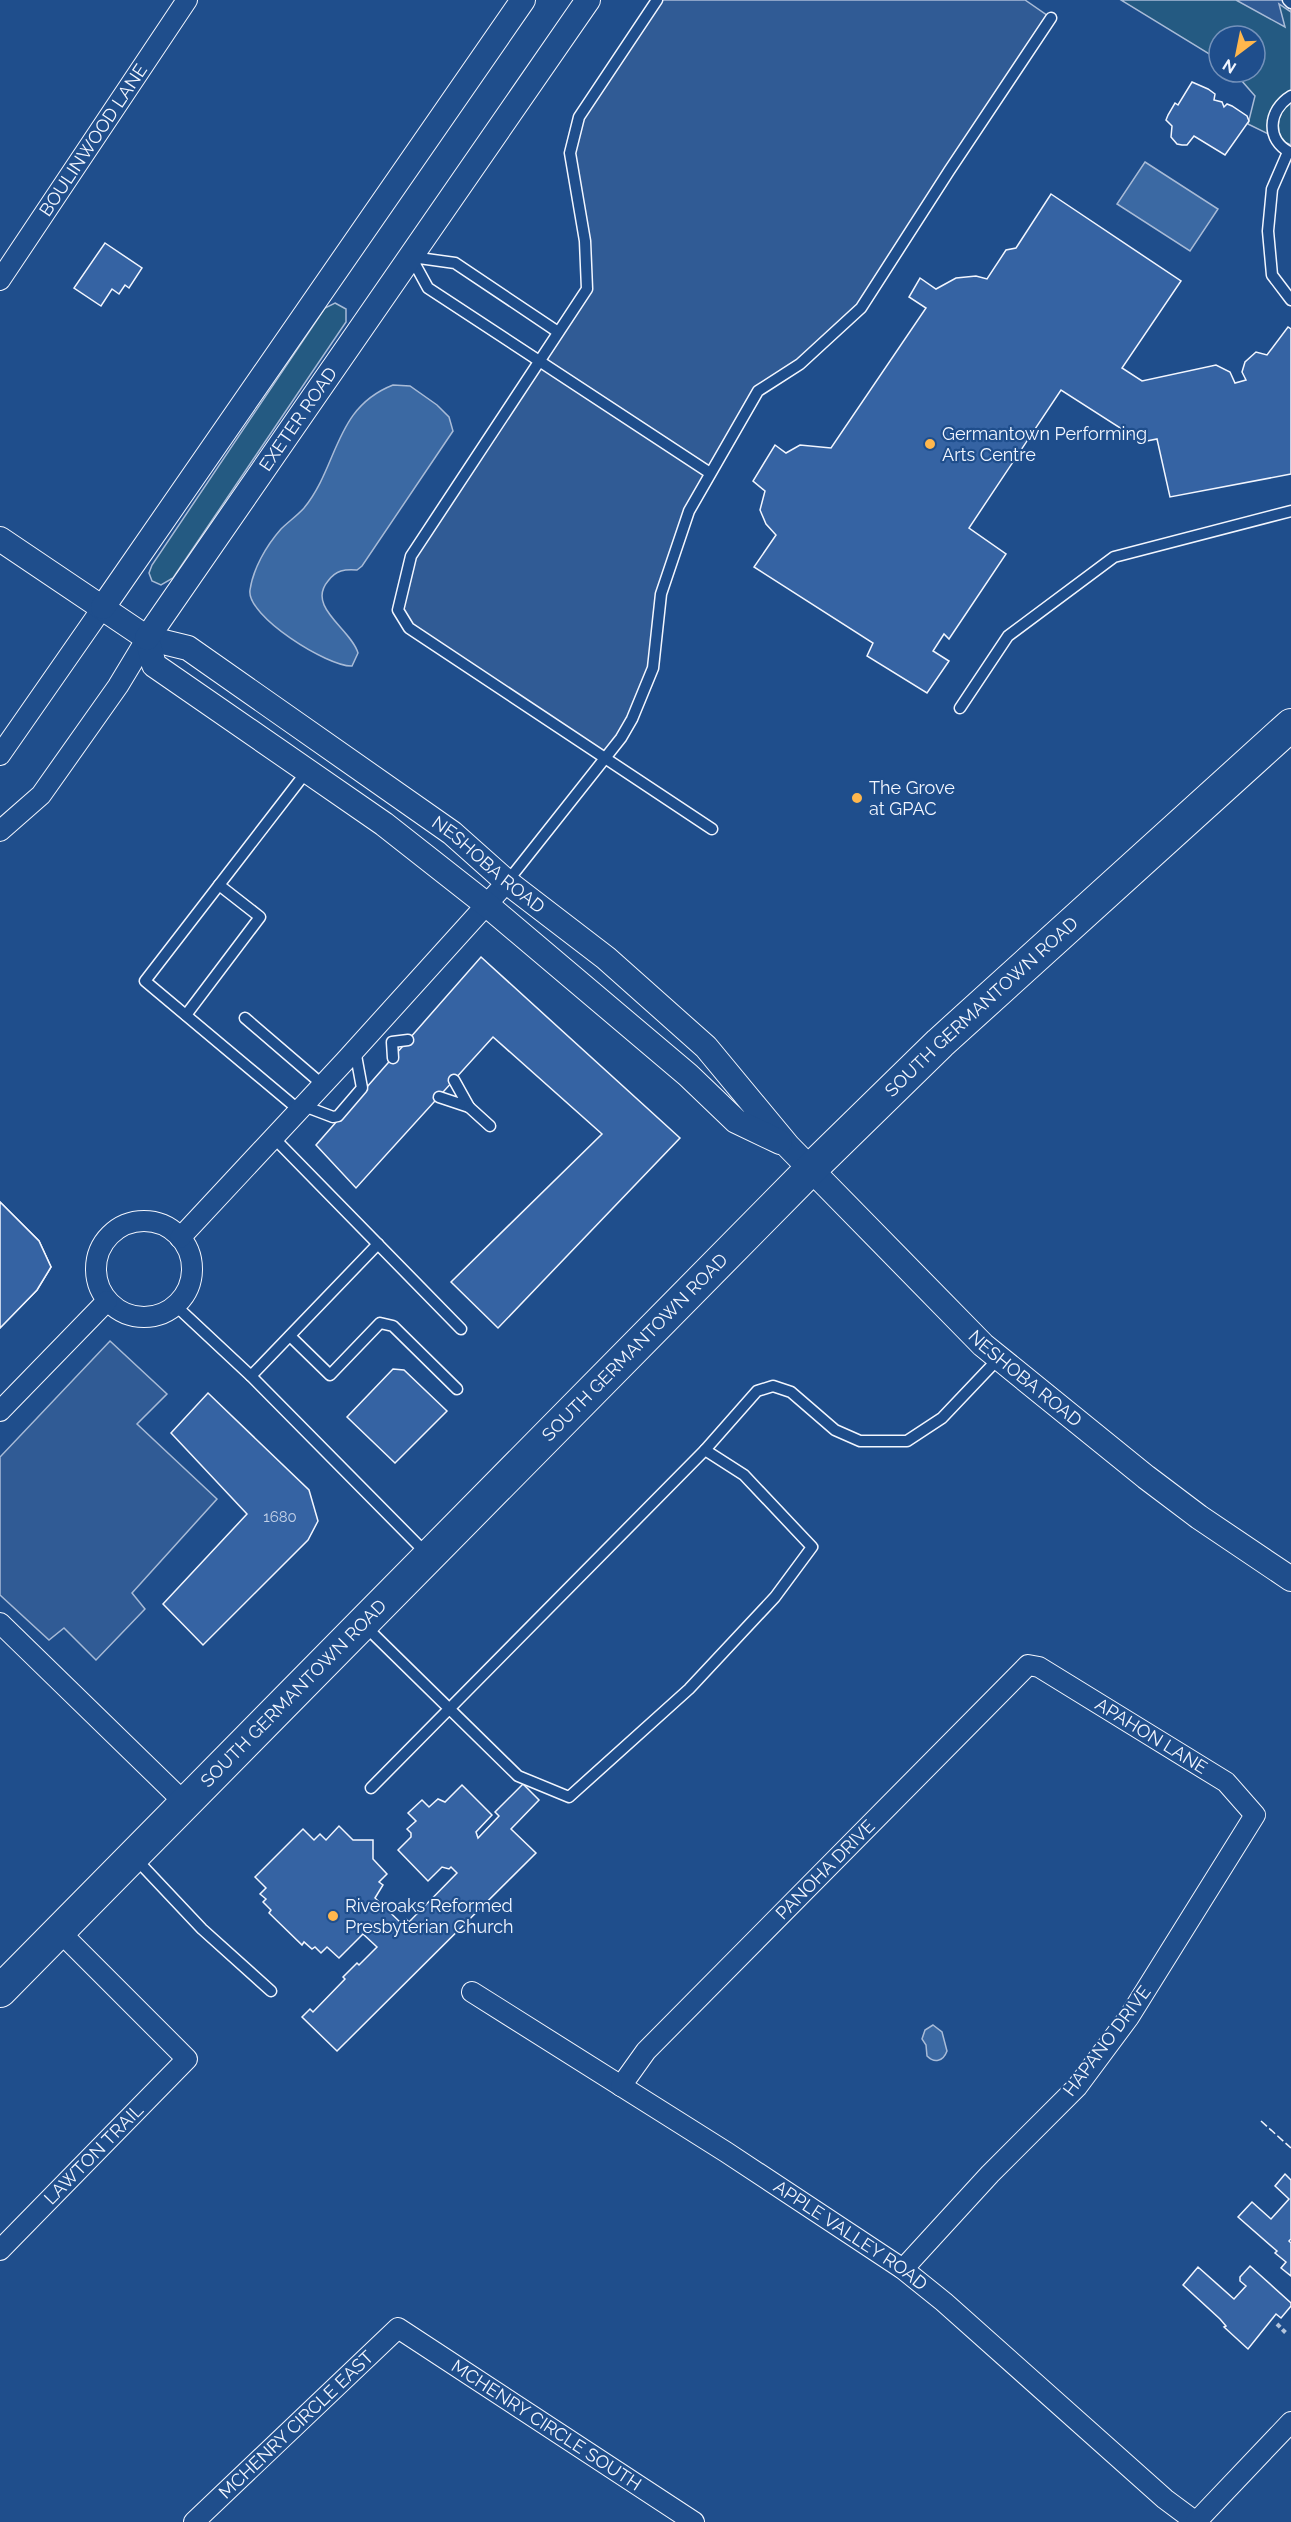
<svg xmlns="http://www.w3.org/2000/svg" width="1291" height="2522" viewBox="0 0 1291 2522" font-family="Raleway,sans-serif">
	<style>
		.green { fill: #245a82; stroke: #a8bbd7; stroke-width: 1.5 }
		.parking { fill: #305b95; stroke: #a8bbd7; stroke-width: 1.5 }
		.water { fill: #3b69a3; stroke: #a8bbd7; stroke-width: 1.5 }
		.building { fill: #3563a3; stroke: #f2f6ff; stroke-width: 1.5 }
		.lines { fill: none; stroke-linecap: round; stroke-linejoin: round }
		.service-casing { stroke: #f2f6ff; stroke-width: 13 }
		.minor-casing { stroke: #f2f6ff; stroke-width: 22 }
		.tertiary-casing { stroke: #f2f6ff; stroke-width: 26 }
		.primary-casing { stroke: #f2f6ff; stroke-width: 34 }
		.path { stroke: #b3c4dc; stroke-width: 4; stroke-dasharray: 4.5 3; stroke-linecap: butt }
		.service { stroke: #1f4e8c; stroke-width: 10 }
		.minor { stroke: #1f4e8c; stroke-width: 20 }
		.tertiary { stroke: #1f4e8c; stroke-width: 24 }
		.primary { stroke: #1f4e8c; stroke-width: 32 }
		.fence { stroke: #f2f6ff; stroke-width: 1.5; stroke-dasharray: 8 3; stroke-linecap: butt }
		.poi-dot { fill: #ffb74d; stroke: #1f4e8c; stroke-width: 2 }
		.labels { text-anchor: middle; stroke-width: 4.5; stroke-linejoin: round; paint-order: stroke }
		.number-label { font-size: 15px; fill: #c3d1e8 }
		.street-label { font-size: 18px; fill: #f2f6ff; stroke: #1f4e8c }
		.poi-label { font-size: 18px; fill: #f2f6ff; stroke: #1f4e8c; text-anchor: start }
	</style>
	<rect width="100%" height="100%" fill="#1f4e8c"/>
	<!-- green -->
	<g class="green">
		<polygon points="1121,0 1291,0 1291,145 1248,124 1255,96 1234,72 1255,72 1255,36 1219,36 1219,60"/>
		<polygon points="335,303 346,309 346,322 173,578 161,585 152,581 149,573 152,565 325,308"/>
	</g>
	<!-- parking -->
	<g class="parking">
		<polygon points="657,0 1025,0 1051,18 861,308 800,364 758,391 689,511 661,594 653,668 632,719 605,758 409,628 398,610 411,556 587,289 570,153 579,117"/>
		<polygon points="1236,0 1291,0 1291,12 1279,4 1285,27"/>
		<polygon points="110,1341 167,1394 137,1424 217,1499 132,1593 145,1609 96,1660 64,1628 49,1640 0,1595 0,1457"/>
	</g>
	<!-- water -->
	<g class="water">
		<polygon points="1145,162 1218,209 1190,251 1117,204"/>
		<path d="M393 385 410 386 437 405 449 417 453 431 362 566 357 570C345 569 336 570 328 581 306 607 351 629 358 653L352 666C328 667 246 616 250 590 253 569 266 546 281 529 288 522 298 515 304 508 339 465 334 408 393 385Z"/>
		<path d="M933 2025 942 2032 947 2051C943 2062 934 2063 927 2056L926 2045 922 2039 925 2030Z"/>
	</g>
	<!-- building -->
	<g class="building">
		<polygon points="1192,82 1208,89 1215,94 1214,100 1222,102 1224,107 1227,104 1232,106 1247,116 1249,121 1225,155 1194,136 1187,145 1182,145 1177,144 1171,137 1172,126 1166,120 1168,115 1175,103 1178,105"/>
		<polygon points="1051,194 1181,281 1122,368 1142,381 1216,365 1230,372 1235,383 1246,380 1242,372 1245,362 1256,352 1267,355 1288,327 1291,329 1291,474 1170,497 1157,439 1142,442 1061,390 969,528 1006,554 949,639 944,634 933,651 949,661 927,693 867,656 873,643 754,567 776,535 766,524 760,510 765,491 753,481 775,445 786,453 800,445 831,448 926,308 909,297 920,278 936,289 956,278 976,276 987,279 1006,250 1016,248"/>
		<polygon points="105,243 142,268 129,288 125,285 119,294 112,289 101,306 74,288"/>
		<polygon points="481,957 680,1138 498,1328 451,1282 602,1134 493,1037 356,1188 316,1145"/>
		<polygon points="0,1202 39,1241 51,1267 37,1290 0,1328"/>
		<polygon points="0,1202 39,1241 51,1267 37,1290 0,1328"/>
		<polygon points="393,1369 404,1370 447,1411 395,1463 347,1417"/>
		<polygon points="208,1393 309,1490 318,1521 308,1540 203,1645 163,1604 247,1514 171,1433"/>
		<polygon points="523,1784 539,1800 511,1829 536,1853 337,2051 302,2017 310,2009 313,2012 345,1979 343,1977 357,1963 359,1965 377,1947 363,1934 339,1958 327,1947 321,1953 315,1947 312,1949 304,1942 302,1945 269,1913 271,1910 263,1902 266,1899 260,1894 266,1888 255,1877 303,1829 314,1840 320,1834 326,1840 339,1826 353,1840 373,1840 373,1859 387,1874 379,1882 383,1885 375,1898 402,1924 406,1919 409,1922 457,1873 451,1867 449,1869 442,1867 428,1881 398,1850 411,1837 411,1833 407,1829 416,1821 408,1813 422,1800 429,1807 438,1799 445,1802 462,1785 492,1815 476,1832 478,1838 499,1816 495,1812"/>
		<polygon points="1285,2174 1291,2180 1291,2239 1289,2241 1291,2243 1291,2276 1281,2268 1286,2262 1275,2253 1277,2251 1238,2217 1252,2202 1271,2219 1289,2199 1275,2186"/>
		<polygon points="1250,2266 1291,2303 1291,2306 1281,2318 1276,2314 1248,2349 1224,2327 1226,2326 1220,2319 1183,2285 1198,2267 1234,2299 1246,2286 1240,2281 1240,2277"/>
	</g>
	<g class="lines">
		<!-- service casing -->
		<g class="service-casing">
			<g id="service">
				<polyline points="657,0 579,117 570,153 585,241 587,289 411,556 398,610 409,628 712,829"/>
				<polyline points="1288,0 1291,3"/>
				<path d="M1291 96C1268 110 1265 140 1291 153"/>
				<polyline points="1288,152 1272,189 1268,231 1272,275 1291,300"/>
				<polyline points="411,257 428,288 710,473"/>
				<polyline points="412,257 455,263 558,332"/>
				<polyline points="960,708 1008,636 1114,557 1291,511"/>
				<polyline points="507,882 621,738 632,719 653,668 661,594 689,511 758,391 800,364 861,308 949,171 1051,18"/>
				<polyline points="186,1015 260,917 219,885"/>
				<polyline points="245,1018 323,1085"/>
				<polyline points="393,1058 392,1042 408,1040"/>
				<polyline points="439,1097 469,1107 454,1080"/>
				<polyline points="304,1106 333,1117 338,1116 362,1088 355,1050"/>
				<polyline points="469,1107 490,1126"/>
				<polyline points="299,1110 145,981 307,771"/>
				<polyline points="274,1138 461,1329"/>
				<polyline points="176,1306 251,1376 427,1554"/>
				<polyline points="290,1336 330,1375 380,1323 393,1326 457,1389"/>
				<polyline points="251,1376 378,1244"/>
				<polyline points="705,1450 757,1391 773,1386 791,1392 835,1430 860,1441 907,1441 942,1418 999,1358"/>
				<polyline points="365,1626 518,1776 569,1797 689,1689 775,1597 812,1547 744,1475 705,1450 371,1788"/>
				<polyline points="135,1858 202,1929 271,1991"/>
			</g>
		</g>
		<!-- minor casing -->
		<g class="minor-casing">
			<g id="minor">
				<path id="s1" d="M0 280 187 0"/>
				<polyline points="0,755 103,607"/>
				<polyline points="0,831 41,795 118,686 147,638"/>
				<circle cx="144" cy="1269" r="48"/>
				<polyline points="180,1238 345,1061 507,882"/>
				<polyline points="0,1411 107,1301"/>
				<polyline points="0,1623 185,1803"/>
				<path id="s2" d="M472 1992 726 2152 903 2269 944 2302 1165 2499 1196 2522"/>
				<path id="s3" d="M621 2086 646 2051 1028 1665 1039 1667 1226 1782 1255 1815 1129 2017 1077 2087 990 2174 903 2269"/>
				<path id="s4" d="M0 2250 187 2059 59 1931"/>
				<path id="s5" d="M194 2522 398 2328 694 2522"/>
				<polyline points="1196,2522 1291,2422"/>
			</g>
		</g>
		<!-- tertiary casing -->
		<g class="tertiary-casing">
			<g id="tertiary">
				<path id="s6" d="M0 539 147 638 188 648 452 833 507 882 606 958 706 1047 788 1146 983 1345 1146 1477 1199 1517 1291 1579"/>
				<polyline points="103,607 523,0"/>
				<polyline points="147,638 154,665 384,824 487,905 688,1075 736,1121 780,1142"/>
				<path id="s7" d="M147 638 588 0"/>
			</g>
		</g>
		<!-- primary casing -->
		<g class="primary-casing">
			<g id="primary">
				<path id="s8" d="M0 1991 810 1170 940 1043 1291 725"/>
			</g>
		</g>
		<!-- path -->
		<polyline class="path" points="1277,2324 1287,2334"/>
		<!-- service -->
		<use href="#service" class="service"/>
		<!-- minor -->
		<use href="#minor" class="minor"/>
		<!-- tertiary -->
		<use href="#tertiary" class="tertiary"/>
		<!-- primary -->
		<use href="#primary" class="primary"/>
		<!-- fence -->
		<polyline class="fence" points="1261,2121 1291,2148"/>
	</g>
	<!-- markers -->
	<g class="poi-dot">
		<circle cx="930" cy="444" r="6"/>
		<circle cx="857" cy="798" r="6"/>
		<circle cx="333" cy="1916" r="6"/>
	</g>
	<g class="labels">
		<!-- number labels -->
		<g class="number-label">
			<text x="280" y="1522">1680</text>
		</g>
		<!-- street labels -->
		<g class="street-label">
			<text dy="6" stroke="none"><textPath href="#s1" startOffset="168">BOULINWOOD LANE</textPath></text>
			<text dy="6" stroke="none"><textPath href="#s7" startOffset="266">EXETER ROAD</textPath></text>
			<text dy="6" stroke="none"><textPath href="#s6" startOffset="590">NESHOBA ROAD</textPath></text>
			<text dy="6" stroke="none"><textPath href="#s8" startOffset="1390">SOUTH GERMANTOWN ROAD</textPath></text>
			<text dy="6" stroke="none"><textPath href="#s8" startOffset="904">SOUTH GERMANTOWN ROAD</textPath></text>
			<text dy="6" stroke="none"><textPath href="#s6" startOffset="1335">NESHOBA ROAD</textPath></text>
			<text dy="6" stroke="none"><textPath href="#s8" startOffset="418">SOUTH GERMANTOWN ROAD</textPath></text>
			<text dy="6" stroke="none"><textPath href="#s3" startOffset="729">APAHON LANE</textPath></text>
			<text dy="6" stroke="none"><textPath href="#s3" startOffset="298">PANOHA DRIVE</textPath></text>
			<text transform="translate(1107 2041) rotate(-53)" y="6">HAPANO DRIVE</text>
			<text dy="6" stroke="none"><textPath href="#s4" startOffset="134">LAWTON TRAIL</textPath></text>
			<text dy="6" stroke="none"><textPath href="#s2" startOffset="450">APPLE VALLEY ROAD</textPath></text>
			<text dy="6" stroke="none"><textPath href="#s5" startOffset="141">MCHENRY CIRCLE EAST</textPath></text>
			<text dy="6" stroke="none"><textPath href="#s5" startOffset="459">MCHENRY CIRCLE SOUTH</textPath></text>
		</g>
		<!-- poi labels -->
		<g class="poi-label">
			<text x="942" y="440">Germantown Performing<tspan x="942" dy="21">Arts Centre</tspan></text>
			<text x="869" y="794">The Grove<tspan x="869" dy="21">at GPAC</tspan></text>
			<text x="345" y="1912">Riveroaks Reformed<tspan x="345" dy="21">Presbyterian Church</tspan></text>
		</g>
	</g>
	<!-- north arrow -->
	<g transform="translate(1237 54) rotate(212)"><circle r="28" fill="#1f4e8c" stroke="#7391ba" stroke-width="1.5"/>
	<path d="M0-4.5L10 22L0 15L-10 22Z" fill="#ffb74d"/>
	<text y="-9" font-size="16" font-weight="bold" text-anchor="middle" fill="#f2f6ff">N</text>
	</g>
</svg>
